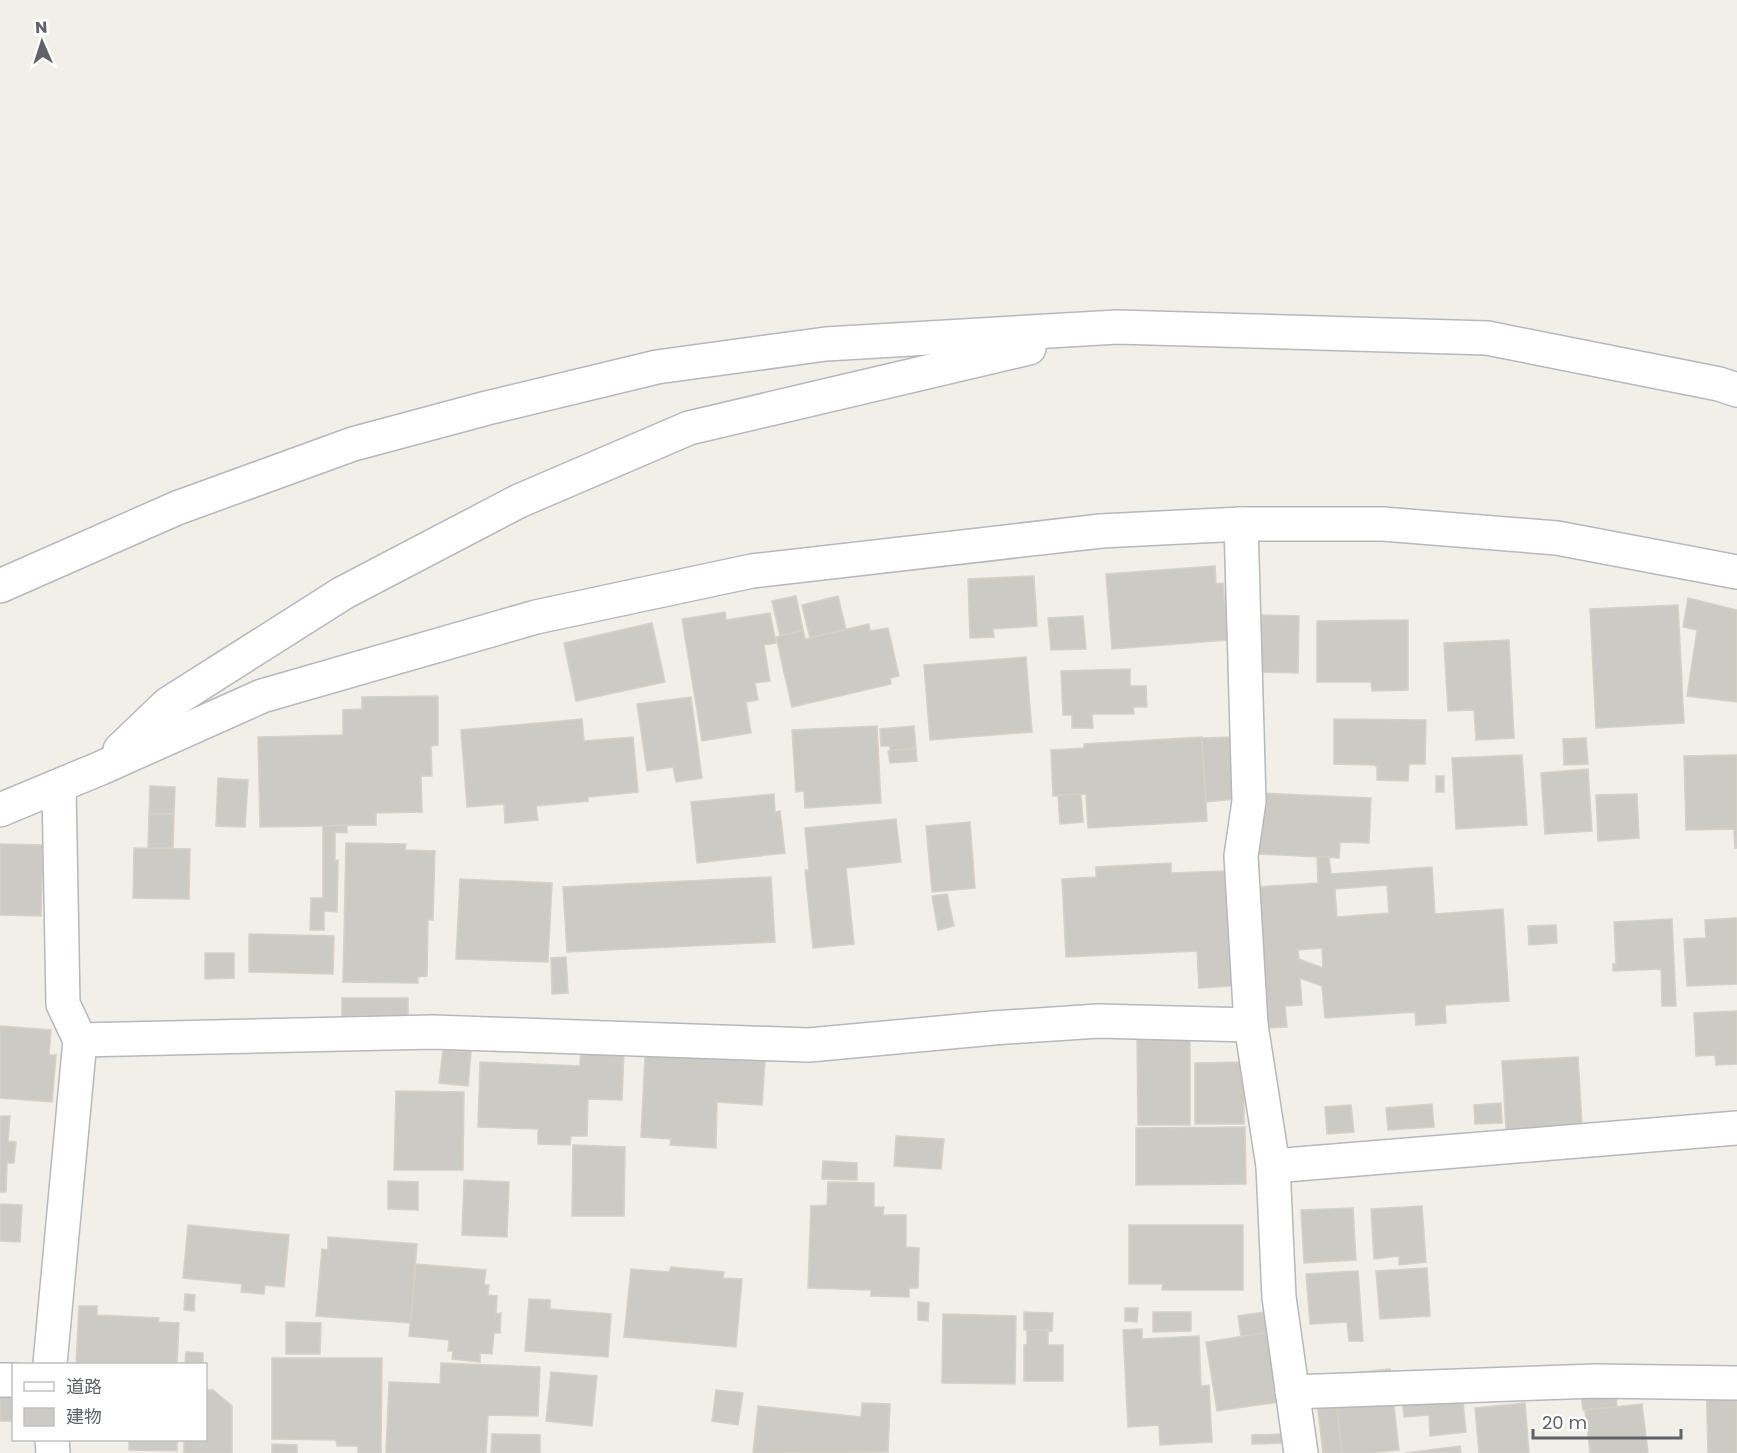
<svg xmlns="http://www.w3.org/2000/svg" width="1737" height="1453" viewBox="0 0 1737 1453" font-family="Poppins,'Noto Sans JP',sans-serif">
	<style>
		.building { fill: #cccac5; stroke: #d6d1c6; stroke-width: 1.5; fill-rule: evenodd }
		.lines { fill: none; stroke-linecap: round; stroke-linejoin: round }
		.minor-casing { stroke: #b5b8bc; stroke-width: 36 }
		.minor { stroke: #fff; stroke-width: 33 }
	</style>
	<rect width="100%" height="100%" fill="#f1efe8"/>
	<!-- building -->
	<g class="building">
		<polygon points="1215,566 1216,584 1223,583 1228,640 1112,649 1106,574"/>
		<polygon points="1034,576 1037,626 993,629 994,637 970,638 968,579"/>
		<polygon points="796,596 803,630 780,636 772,601"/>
		<polygon points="838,596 846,630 810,638 802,605"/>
		<polygon points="1688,598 1737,610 1737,702 1687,696 1697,630 1683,627"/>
		<polygon points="1678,605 1684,723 1596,728 1590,609"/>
		<polygon points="725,612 726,620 770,613 776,643 764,645 770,681 755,683 758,700 746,702 751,733 702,741 682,619"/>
		<polygon points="1262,615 1299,616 1298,673 1261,672"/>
		<polygon points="1083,616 1086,649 1051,650 1048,618"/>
		<polygon points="1408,620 1408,690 1372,691 1371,682 1317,682 1317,621"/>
		<polygon points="652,623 665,682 576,701 564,643"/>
		<polygon points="869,624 870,631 888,628 899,676 890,678 891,684 792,707 776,637 803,630 805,639"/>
		<polygon points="1509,640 1514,738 1476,740 1474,710 1448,711 1444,643"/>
		<polygon points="1026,657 1032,732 930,740 924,665"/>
		<polygon points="1130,669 1130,686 1146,686 1147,707 1133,707 1134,714 1092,714 1093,728 1072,728 1072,715 1063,715 1061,671"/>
		<polygon points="438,696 438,745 431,746 432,776 421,776 422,812 376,813 376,825 260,827 258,737 343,735 343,710 362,709 362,697"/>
		<polygon points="691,697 702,778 676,782 673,767 647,771 637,704"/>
		<polygon points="582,719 584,741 633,737 638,792 588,797 588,801 536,806 538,820 505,823 504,804 467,807 461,730"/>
		<polygon points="1334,719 1426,720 1425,764 1409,764 1408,781 1377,780 1377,767 1374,765 1334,764"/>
		<polygon points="877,726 881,803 805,808 804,791 796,792 792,730"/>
		<polygon points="914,726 916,748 890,751 890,746 881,746 880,729"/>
		<polygon points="1202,737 1207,821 1088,828 1086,794 1053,796 1051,750 1084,748 1084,744"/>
		<polygon points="1232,737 1236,799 1206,802 1202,738"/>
		<polygon points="1586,738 1588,764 1564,765 1563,739"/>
		<polygon points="916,748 917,761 890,763 888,751"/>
		<polygon points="1522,755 1527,825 1456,829 1452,758"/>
		<polygon points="1737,755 1737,848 1735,848 1734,829 1686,830 1684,756"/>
		<polygon points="1588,769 1592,831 1545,834 1541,773"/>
		<rect x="1436" y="776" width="8" height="16"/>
		<polygon points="218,778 248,780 245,827 216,826"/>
		<polygon points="150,786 175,787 174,814 149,814"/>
		<polygon points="1261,793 1371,798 1369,843 1340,842 1339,858 1258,854"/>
		<polygon points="774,794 775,812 780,811 785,853 697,863 691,802"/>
		<polygon points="1081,794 1083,822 1060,824 1058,795"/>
		<polygon points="1637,794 1639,838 1598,841 1596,795"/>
		<polygon points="149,814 174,814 173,848 148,848"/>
		<polygon points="896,819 901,862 846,868 854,944 813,948 805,870 809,870 805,828"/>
		<polygon points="970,822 975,888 932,892 926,826"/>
		<polygon points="347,825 347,833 335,832 335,861 338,860 337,912 324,911 324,930 310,930 311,898 323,898 323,826"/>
		<polygon points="346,843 406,844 405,850 435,851 433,920 428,920 427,976 418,977 418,983 343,982"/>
		<polygon points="0,844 43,845 41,916 0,915"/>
		<polygon points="134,848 190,849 189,899 133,898"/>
		<path d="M1317 857H1329L1331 874 1432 867 1435 914 1503 909 1509 1001 1445 1005 1446 1023 1416 1025 1415 1012 1325 1018 1322 986 1300 978 1302 1005 1285 1006 1287 1027 1266 1028 1256 887 1318 883ZM1387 885 1389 913 1337 917 1335 889ZM1322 948 1323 968 1299 959 1298 950Z"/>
		<polygon points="1171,863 1171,873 1226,871 1231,986 1199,988 1197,951 1066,957 1062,879 1096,877 1096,867"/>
		<polygon points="771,877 775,942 567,952 563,887"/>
		<polygon points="460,879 552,883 548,962 456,959"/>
		<polygon points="947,894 954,926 938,930 932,896"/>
		<polygon points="1737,918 1737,984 1687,986 1684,939 1706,938 1705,920"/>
		<polygon points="1672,919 1676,1006 1662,1006 1661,969 1613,971 1613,964 1616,964 1614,922"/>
		<polygon points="1556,925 1557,943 1529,945 1528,926"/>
		<polygon points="249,934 334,936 333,974 249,972"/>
		<polygon points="205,953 234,953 234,978 205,979"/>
		<polygon points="566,957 568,993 552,994 551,958"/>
		<rect x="342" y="998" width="66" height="18"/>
		<polygon points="1737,1011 1737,1064 1716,1065 1715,1055 1696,1056 1694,1013"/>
		<polygon points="0,1026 51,1030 49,1055 56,1055 52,1102 0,1098"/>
		<polygon points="1137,1032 1190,1032 1190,1125 1138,1125"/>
		<polygon points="581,1047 624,1049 622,1100 588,1099 587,1136 571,1136 570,1145 538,1144 538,1129 478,1127 480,1062 580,1066"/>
		<polygon points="443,1050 471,1052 468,1086 439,1083"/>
		<polygon points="645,1055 765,1061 762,1105 717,1102 716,1148 670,1145 671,1139 641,1137"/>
		<polygon points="1578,1057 1582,1125 1506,1129 1502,1061"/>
		<polygon points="1244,1062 1244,1124 1195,1124 1195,1063"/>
		<polygon points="396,1091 464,1092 463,1170 394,1170"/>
		<polygon points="1501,1103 1502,1123 1475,1124 1474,1105"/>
		<polygon points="1432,1104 1434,1127 1388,1130 1386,1108"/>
		<polygon points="1351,1105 1354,1132 1327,1134 1325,1107"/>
		<polygon points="0,1116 10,1116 8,1141 16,1142 14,1163 7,1163 6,1192 0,1192"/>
		<polygon points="1245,1127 1246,1184 1136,1185 1136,1128"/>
		<polygon points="896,1136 944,1139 941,1169 894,1166"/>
		<polygon points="573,1145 625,1147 624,1216 572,1216"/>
		<polygon points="823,1161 857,1163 857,1180 822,1179"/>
		<polygon points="464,1180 509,1182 507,1237 462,1235"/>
		<polygon points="388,1181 418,1182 418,1210 388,1209"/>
		<polygon points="828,1182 874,1183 874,1207 884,1207 883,1215 906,1215 906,1247 919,1248 918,1288 909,1288 909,1297 871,1296 871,1290 808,1288 811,1206 827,1205"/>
		<polygon points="0,1204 22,1205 20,1242 0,1241"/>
		<polygon points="1422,1206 1426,1262 1399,1265 1399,1256 1374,1259 1371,1209"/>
		<polygon points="1353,1208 1356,1260 1304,1263 1301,1210"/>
		<polygon points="188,1225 289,1235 284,1287 265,1285 264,1294 241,1292 242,1284 183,1278"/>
		<polygon points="1129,1225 1243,1225 1243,1290 1162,1290 1163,1284 1129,1284"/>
		<polygon points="328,1237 417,1244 411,1323 316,1316 322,1249 328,1250"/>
		<polygon points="416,1264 486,1270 484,1285 489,1285 488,1295 497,1296 496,1314 501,1313 500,1333 494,1333 492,1354 480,1353 480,1362 452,1359 453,1351 448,1351 449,1340 409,1336"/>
		<polygon points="671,1267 724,1272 723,1278 742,1279 736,1347 624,1337 631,1269 669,1272"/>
		<polygon points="1427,1268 1430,1316 1380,1319 1376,1271"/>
		<polygon points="1358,1271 1363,1341 1349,1341 1347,1322 1310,1324 1306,1274"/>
		<polygon points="185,1294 195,1295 194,1311 184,1310"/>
		<polygon points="529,1299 550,1300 550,1309 611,1314 608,1357 525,1351"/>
		<polygon points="918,1302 929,1303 928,1321 918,1320"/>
		<polygon points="79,1306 97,1306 97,1315 159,1318 158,1322 179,1323 177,1364 76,1364"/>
		<polygon points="1125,1308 1138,1308 1137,1322 1125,1321"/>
		<polygon points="1272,1311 1275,1331 1241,1337 1238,1316"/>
		<polygon points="1024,1312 1053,1313 1052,1331 1024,1330"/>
		<polygon points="1153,1312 1191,1312 1191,1331 1153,1332"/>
		<polygon points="943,1314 1016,1316 1015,1384 942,1383"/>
		<polygon points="286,1322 321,1323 320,1354 286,1354"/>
		<polygon points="1142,1329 1142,1339 1199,1336 1201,1386 1209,1385 1212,1442 1160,1445 1159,1425 1128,1427 1123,1330"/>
		<polygon points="1027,1330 1048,1330 1048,1345 1063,1345 1063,1381 1024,1381 1024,1345 1027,1344"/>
		<polygon points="1275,1331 1286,1401 1217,1411 1206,1342"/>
		<polygon points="186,1352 203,1353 203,1364 185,1364"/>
		<polygon points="272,1358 382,1358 381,1453 358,1453 358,1446 337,1446 336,1440 272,1439"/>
		<polygon points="441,1363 540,1367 538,1416 488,1415 486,1453 386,1453 389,1382 440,1384"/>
		<polygon points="1390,1369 1399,1450 1369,1453 1342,1453 1333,1375"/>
		<polygon points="551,1372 597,1376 592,1426 546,1421"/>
		<polygon points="1579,1373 1615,1389 1617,1407 1583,1410"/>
		<polygon points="1333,1375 1342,1453 1323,1453 1314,1377"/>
		<polygon points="1737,1375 1737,1453 1708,1453 1706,1376"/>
		<polygon points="1461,1381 1466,1432 1430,1436 1429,1415 1404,1417 1401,1387"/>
		<polygon points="14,1390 14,1421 0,1421 0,1391"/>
		<polygon points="206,1390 213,1390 232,1406 232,1453 184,1453 184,1440 206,1440"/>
		<polygon points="716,1390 743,1393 738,1425 712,1421"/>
		<polygon points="862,1403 890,1404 888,1452 753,1453 758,1406 861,1417"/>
		<polygon points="1525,1403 1529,1453 1479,1453 1475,1408"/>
		<polygon points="1642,1404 1648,1453 1590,1453 1585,1410"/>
		<polygon points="492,1434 540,1435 540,1453 491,1453"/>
		<polygon points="1285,1434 1285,1443 1252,1444 1252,1435"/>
		<polygon points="129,1440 177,1440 177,1451 129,1450"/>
		<polygon points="272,1444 297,1445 297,1453 272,1453"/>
		<polygon points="1460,1446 1461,1453 1405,1453"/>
	</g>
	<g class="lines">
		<!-- minor casing -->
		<g class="minor-casing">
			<g id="minor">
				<polyline points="1241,524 1249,801 1241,856 1251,1025 1273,1166 1279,1297 1301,1453"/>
				<polyline points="0,586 177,508 353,444 487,408 657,367 826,344 1117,327 1487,338 1719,384 1737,390"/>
				<polyline points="120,750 168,704 343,593 519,501 689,428 1029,348"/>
				<polyline points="0,810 101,768 262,696 536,617 752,571 1101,531 1241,524 1383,524 1557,538 1737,572"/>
				<polyline points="80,1040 433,1032 809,1045 993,1028 1098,1021 1251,1025"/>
				<polyline points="1273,1166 1737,1128"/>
				<polyline points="50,1364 80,1040 63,1004 59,786"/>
				<polyline points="0,1380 14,1380"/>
				<polyline points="1292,1392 1596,1381 1737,1383"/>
				<polyline points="52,1440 53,1453"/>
			</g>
		</g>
		<!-- minor -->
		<use href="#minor" class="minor"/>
	</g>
	<!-- legend -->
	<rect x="12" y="1363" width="195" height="78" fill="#ffffff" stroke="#bfc1c3" stroke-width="1.5"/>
	<rect x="24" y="1382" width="30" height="9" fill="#ffffff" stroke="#bfc1c3" stroke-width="1.5"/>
	<text x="66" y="1393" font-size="18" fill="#5f6368">道路</text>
	<rect x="24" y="1408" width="30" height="18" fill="#cccac5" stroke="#bfc1c3" stroke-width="1.5"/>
	<text x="66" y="1423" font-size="18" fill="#5f6368">建物</text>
	<!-- north arrow -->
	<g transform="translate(42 42) rotate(357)" stroke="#ffffff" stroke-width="4.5" paint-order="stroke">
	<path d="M0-4.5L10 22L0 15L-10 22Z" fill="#5f6368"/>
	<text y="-9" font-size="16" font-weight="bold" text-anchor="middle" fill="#5f6368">N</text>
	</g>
	<!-- scale -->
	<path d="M1533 1429v9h148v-9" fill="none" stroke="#5f6368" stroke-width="3"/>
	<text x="1542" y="1429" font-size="18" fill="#5f6368" stroke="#ffffff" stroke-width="4.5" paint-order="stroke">20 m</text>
</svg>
